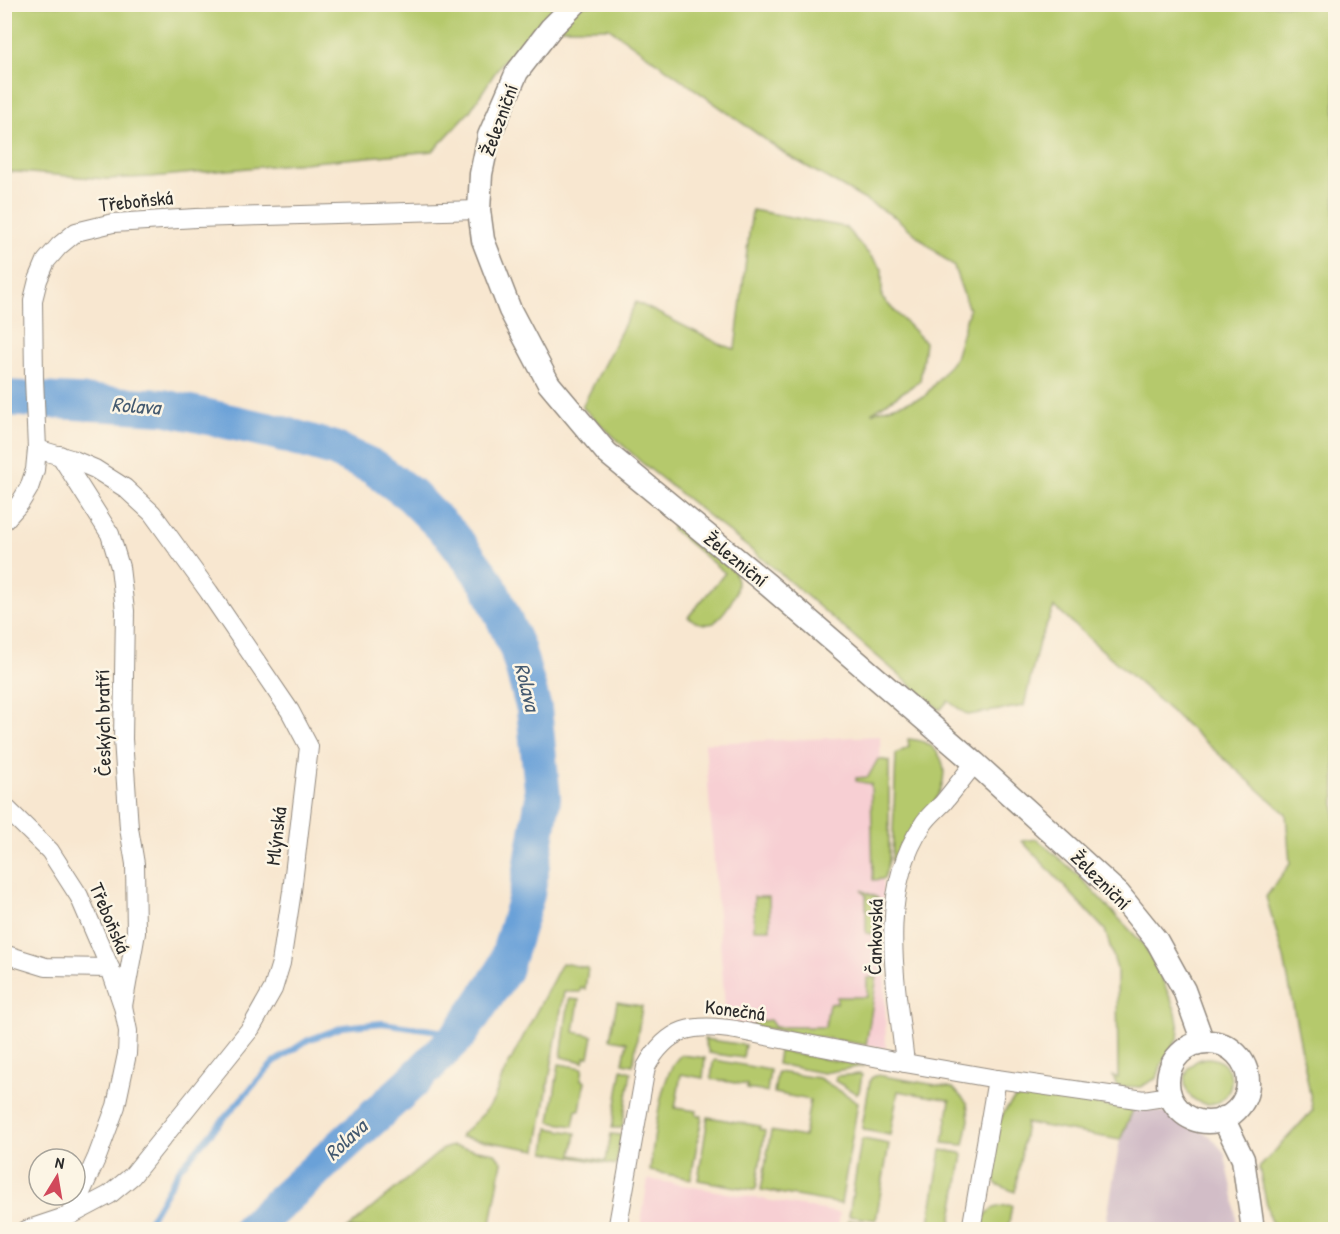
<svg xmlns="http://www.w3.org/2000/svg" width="1340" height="1234" viewBox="0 0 1340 1234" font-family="'Patrick Hand',sans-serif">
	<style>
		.built { fill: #f7cfd3 }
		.industrial { fill: #d2bdc7 }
		.green { fill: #b5c96c; stroke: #707a4c; stroke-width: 1.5 }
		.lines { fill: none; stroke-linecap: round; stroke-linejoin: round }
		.stream { stroke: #6aa1d8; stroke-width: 6 }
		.river { stroke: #6aa1d8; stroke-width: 36 }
		.minor-casing { stroke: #92897e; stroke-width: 20 }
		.tertiary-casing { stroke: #92897e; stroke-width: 25 }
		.minor { stroke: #fff; stroke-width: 18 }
		.tertiary { stroke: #fff; stroke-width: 22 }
		.labels { text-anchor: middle; stroke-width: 5; stroke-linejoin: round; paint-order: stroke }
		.street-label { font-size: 20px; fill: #2b2b2b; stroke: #fcf5e5 }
		.water-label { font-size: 21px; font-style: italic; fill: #445a70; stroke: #fcf5e5 }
	</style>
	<rect width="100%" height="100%" fill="#fcf5e5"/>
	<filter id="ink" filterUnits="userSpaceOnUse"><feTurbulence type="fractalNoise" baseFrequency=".0167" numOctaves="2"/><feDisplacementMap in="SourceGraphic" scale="12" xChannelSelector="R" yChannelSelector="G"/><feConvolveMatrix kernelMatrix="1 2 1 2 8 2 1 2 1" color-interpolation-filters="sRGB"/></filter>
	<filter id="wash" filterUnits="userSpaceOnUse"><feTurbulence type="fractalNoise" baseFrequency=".008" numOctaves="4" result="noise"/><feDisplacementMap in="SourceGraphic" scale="24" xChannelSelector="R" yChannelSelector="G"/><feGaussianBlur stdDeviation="1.35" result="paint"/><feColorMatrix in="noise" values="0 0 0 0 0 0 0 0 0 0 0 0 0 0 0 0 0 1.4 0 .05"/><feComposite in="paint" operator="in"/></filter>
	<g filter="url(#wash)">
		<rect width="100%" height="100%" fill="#f8e7d0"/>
		<!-- built -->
		<g class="built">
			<polygon points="880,736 886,1048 726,1021 705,743"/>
			<polygon points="648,1179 840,1213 838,1229 640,1229"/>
		</g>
		<!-- industrial -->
		<polygon class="industrial" points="1133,1110 1152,1110 1167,1113 1210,1136 1224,1152 1234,1197 1237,1229 1105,1230 1120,1140"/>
		<!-- green -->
		<g class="green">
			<polygon points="4,5 1335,5 1335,1229 1278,1229 1270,1220 1259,1168 1313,1110 1284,958 1266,897 1290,864 1286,814 1054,607 1039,642 1024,706 968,715 948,701 940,710 775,569 641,462 582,407 636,302 722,345 735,349 752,210 845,227 882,269 882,298 925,342 920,381 871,413 924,397 955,358 969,310 954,267 895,217 787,155 609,28 551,28 502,62 470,111 433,151 151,177 106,179 5,171"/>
			<path d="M674 521 733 570C745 589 727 610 714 623 704 626 696 623 688 617L725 573 672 529Z"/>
			<path d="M908 739C936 740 950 762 941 788 933 811 910 840 897 862L892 860 896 754 909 747Z"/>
			<polygon points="878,759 889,761 889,860 884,879 873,880 871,784 856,781 856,778 868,777"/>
			<polygon points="1037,839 1075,872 1144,945 1160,974 1176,1012 1179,1030 1178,1038 1162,1063 1157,1078 1140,1087 1117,1086 1113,1076 1118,1078 1117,969 1105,930 1022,841"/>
			<polygon points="861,890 878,898 879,935 866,933 866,896"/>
			<polygon points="754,897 769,897 770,929 754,929"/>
			<polygon points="562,963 588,968 585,989 581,988 580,992 564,992 537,1150 461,1137 461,1135 482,1115 493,1101 503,1075"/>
			<polygon points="877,977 866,1045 754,1026 754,1022 770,1020 775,1027 825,1027 829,1004 837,1003 837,997 867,997 867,978"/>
			<polygon points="569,999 579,1000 574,1032 593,1036 589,1057 585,1057 584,1062 561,1057"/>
			<polygon points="617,1002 642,1006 633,1065 623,1063 627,1042 610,1039"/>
			<polygon points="704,1039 745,1045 743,1058 709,1053"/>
			<polygon points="779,1051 864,1066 823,1073 777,1064"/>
			<path d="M681 1055 705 1058 703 1078 681 1074 675 1108 697 1111 696 1115 702 1116 691 1179 650 1171C654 1141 659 1074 681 1055Z"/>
			<circle cx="1208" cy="1081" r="23"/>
			<polygon points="715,1060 770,1070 767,1092 747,1089 747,1085 711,1079 713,1062"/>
			<polygon points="559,1064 583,1068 581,1080 585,1081 580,1110 576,1110 573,1126 550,1122"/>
			<polygon points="622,1069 631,1072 622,1128 612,1128"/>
			<polygon points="777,1072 819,1078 858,1102 841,1204 761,1190 771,1131 804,1137 810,1100 774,1093"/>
			<polygon points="860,1074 862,1075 859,1092 857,1094 835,1081 836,1076"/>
			<polygon points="877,1075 953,1088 967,1103 968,1109 969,1120 964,1145 943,1143 950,1100 898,1091 890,1135 865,1130 862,1127 870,1081 871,1078"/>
			<polygon points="1039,1095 1133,1110 1120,1140 1026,1123 1015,1192 996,1184 992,1167 999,1123 1004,1112 1015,1098"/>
			<polygon points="708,1117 760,1126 759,1129 765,1131 756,1189 753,1190 698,1180"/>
			<polygon points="548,1128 576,1133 572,1155 606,1161 611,1134 621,1135 616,1165 545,1152"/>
			<polygon points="863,1139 889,1144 876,1220 849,1216 861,1141"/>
			<polygon points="452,1146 495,1153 502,1162 490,1229 347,1229 443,1149"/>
			<polygon points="941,1150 961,1153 963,1155 950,1229 928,1229"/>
			<path d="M1012 1205 1008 1229 980 1230C985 1209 992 1206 1012 1205Z"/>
			<polygon points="848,1220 902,1229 847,1229"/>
		</g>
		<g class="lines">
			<!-- stream -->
			<polyline class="stream" points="144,1230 180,1168 274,1062 308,1040 343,1027 382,1023 460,1034"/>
			<!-- river -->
			<polyline class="river" points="4,398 163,407 276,432 334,449 373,467 411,495 453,537 488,584 517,648 534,709 543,798 527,894 504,970 460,1034 411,1083 250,1230"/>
		</g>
	</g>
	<g filter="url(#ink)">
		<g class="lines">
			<!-- minor casing -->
			<g class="minor-casing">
				<g id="minor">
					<polyline points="60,455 110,534 120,567 125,611 123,739 129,828 135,864 136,933 123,1006"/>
					<polyline points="4,521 20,503 29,488 35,470 37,449 34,378 33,300 38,280 46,261 59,246 76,232 113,223 196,218 479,210"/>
					<polyline points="4,806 50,851 79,896 110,968 123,1006 128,1031 127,1054 116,1106 97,1157 71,1215"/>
					<polyline points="4,954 46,967 110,968"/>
					<path d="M905 1063C897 987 876 894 922 826 927 817 936 810 943 803 954 790 964 776 975 763"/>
					<polyline points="26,1230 71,1215 109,1195 132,1176 251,1028 273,989 281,963 292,891 309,747 290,711 209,592 152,513 125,488 95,469 74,460 37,449"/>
					<path d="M617 1230 646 1067C668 1027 693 1023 736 1030L905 1063 997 1079 1144 1100 1170 1096"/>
					<polyline points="971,1230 997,1079"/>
				</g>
			</g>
			<!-- tertiary casing -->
			<g class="tertiary-casing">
				<g id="tertiary">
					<polyline points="575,4 551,28 517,72 489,136 481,174 479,210 483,240 510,310 549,384 607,453 768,585 975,763 1119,894 1157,941 1184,990 1203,1042"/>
					<circle cx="1208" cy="1082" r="40"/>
					<polyline points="1223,1118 1243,1159 1253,1230"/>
				</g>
			</g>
			<!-- minor -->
			<use href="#minor" class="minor"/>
			<!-- tertiary -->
			<use href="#tertiary" class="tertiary"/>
		</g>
	</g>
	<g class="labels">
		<!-- street labels -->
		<g class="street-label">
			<text transform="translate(499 120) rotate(-70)" y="7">Železniční</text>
			<text transform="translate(136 201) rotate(-6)" y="7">Třeboňská</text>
			<text transform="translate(736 559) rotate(39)" y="7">Železniční</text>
			<text transform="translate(103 723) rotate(-91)" y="7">Českých bratří</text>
			<text transform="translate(276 836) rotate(-83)" y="7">Mlýnská</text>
			<text transform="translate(1101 880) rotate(45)" y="7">Železniční</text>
			<text transform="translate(110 918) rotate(67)" y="7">Třeboňská</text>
			<text transform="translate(875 937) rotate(-89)" y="7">Čankovská</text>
			<text transform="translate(735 1010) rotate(7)" y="7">Konečná</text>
		</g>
		<!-- water labels -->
		<g class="water-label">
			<text transform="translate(136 406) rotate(4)" y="7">Rolava</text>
			<text transform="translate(527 687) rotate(76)" y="7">Rolava</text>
			<text transform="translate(346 1140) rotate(-43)" y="7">Rolava</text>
		</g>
	</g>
	<!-- margin -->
	<rect width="1340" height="1234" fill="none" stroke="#fcf5e5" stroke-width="24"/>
	<!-- north arrow -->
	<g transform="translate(57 1177) rotate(11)"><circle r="28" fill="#fcf5e5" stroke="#a8a49b" stroke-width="1.5"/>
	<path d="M0-4.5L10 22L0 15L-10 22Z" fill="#d1495b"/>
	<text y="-9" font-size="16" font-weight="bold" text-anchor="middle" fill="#2b2b2b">N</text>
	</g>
</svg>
